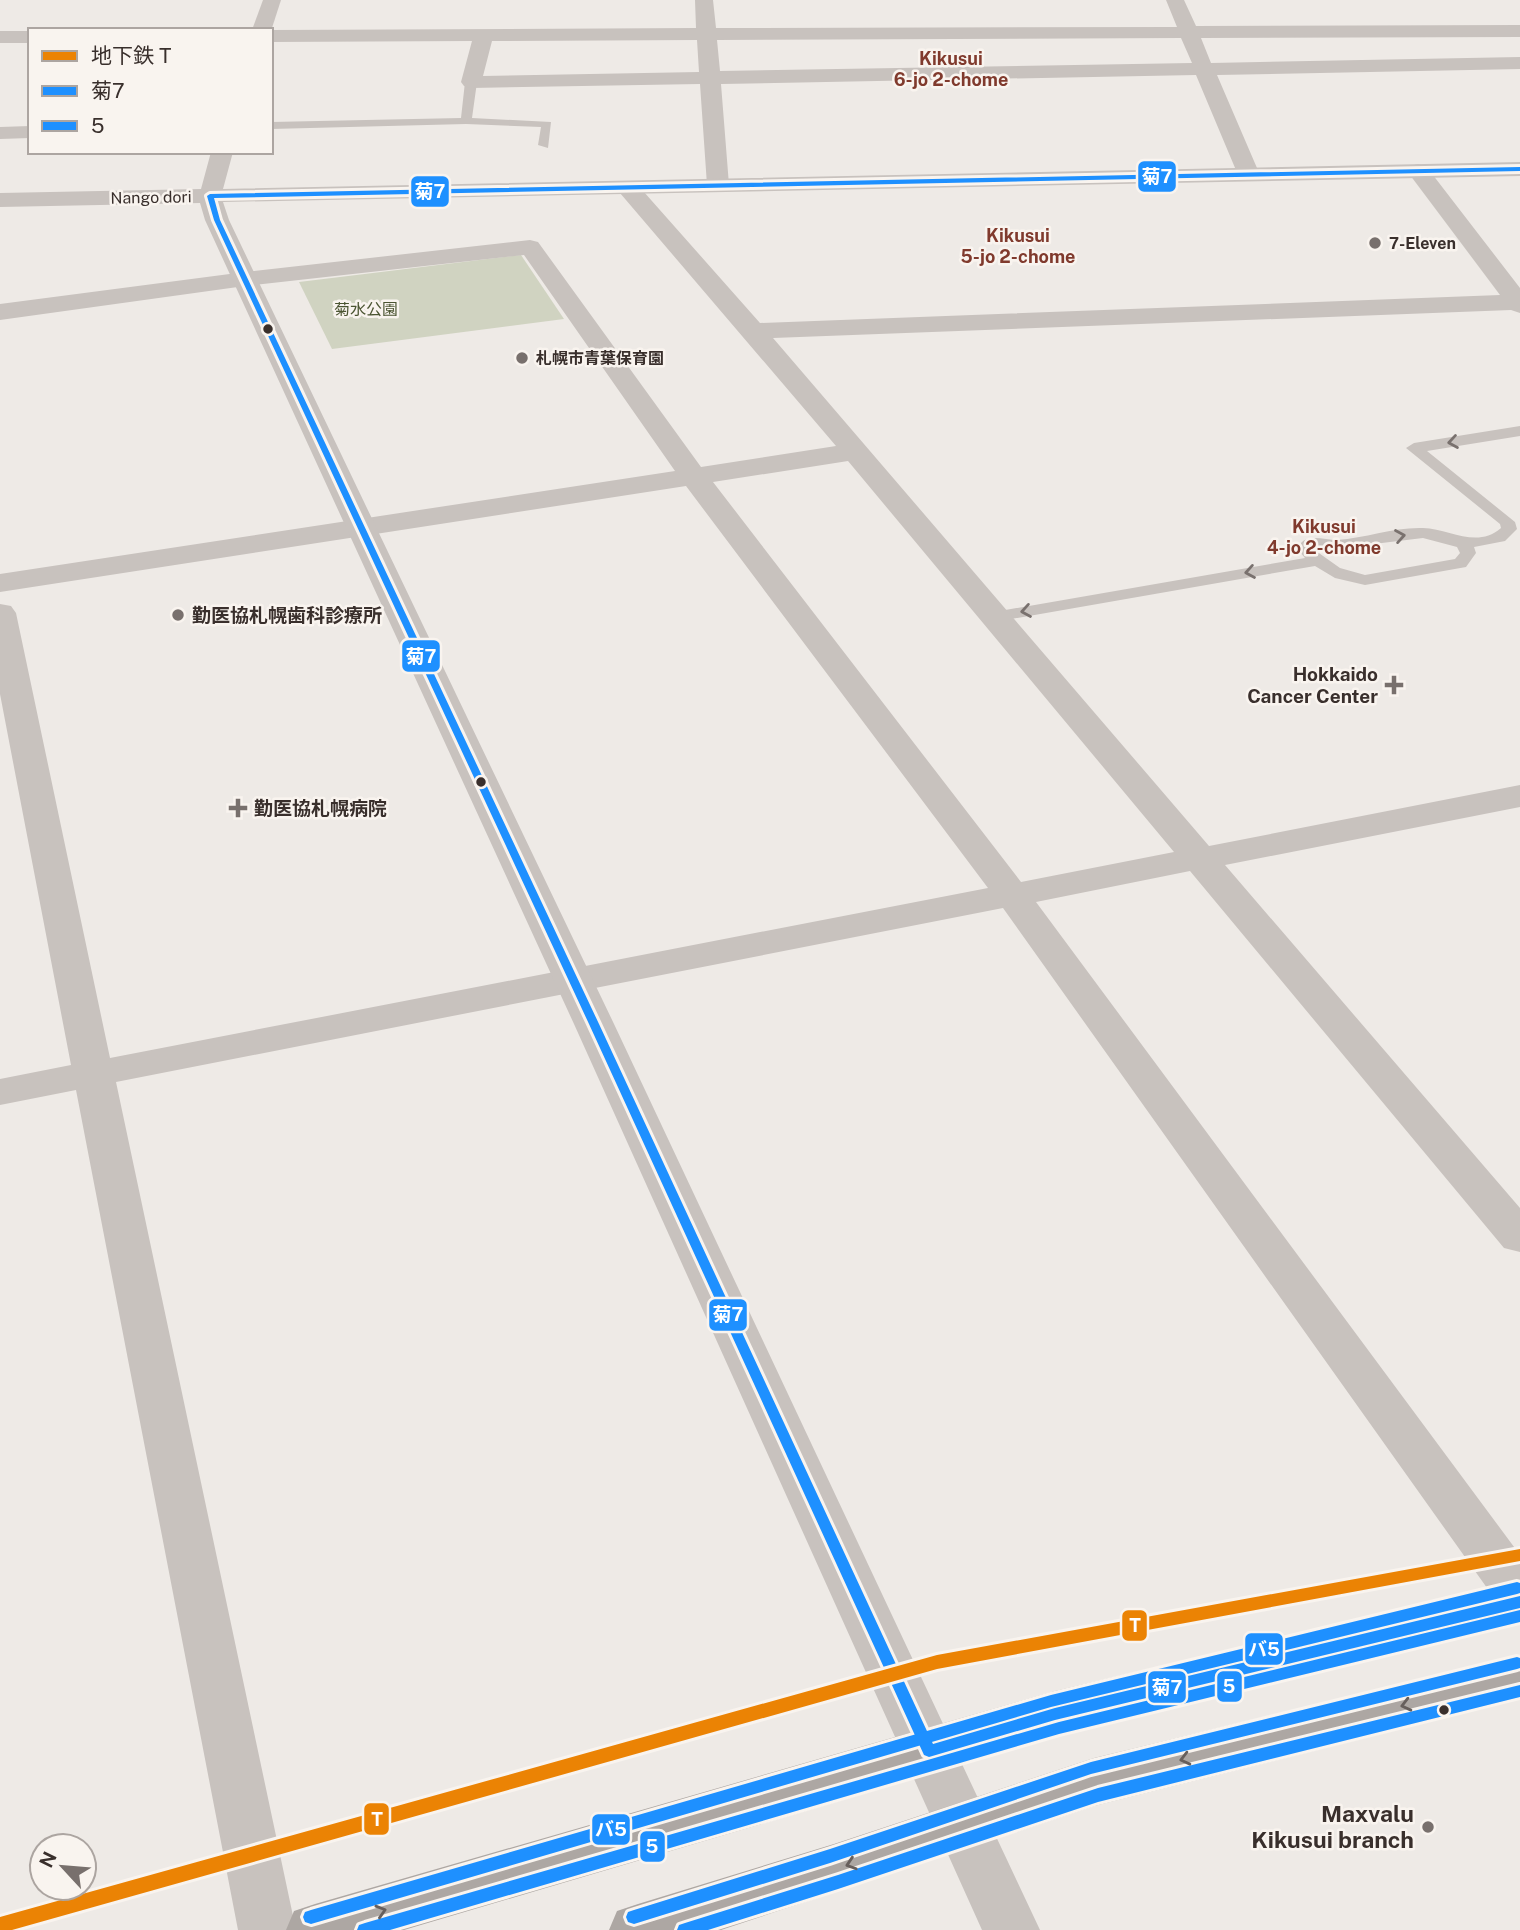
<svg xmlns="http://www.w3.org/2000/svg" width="1520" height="1930" viewBox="0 0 1520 1930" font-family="'Public Sans','Noto Sans JP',sans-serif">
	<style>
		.green { fill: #d0d3c1 }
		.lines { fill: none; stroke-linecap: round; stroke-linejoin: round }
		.service { fill: #c8c2be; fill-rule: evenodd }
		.minor { fill: #c8c2be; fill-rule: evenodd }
		.tertiary { fill: #c8c2be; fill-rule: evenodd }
		.primary { fill: #ada7a3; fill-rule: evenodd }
		.bus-1-casing { stroke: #f9f4ef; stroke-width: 6 }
		.bus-2-casing { stroke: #f9f4ef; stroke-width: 6 }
		.bus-3-casing { stroke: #f9f4ef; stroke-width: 6 }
		.bus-1 { fill: #1e90ff; fill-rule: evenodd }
		.bus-2 { fill: #1e90ff; fill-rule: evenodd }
		.bus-3 { fill: #1e90ff; fill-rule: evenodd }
		.metro-1-casing { stroke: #f9f4ef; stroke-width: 6 }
		.metro-1 { fill: #eb8304; fill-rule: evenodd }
		.oneway { stroke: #79716e }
		.oneway2 { stroke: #675f5c }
		.poi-dot { fill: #78706d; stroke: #f9f4ef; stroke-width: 2.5 }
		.bus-dot { fill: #392f2c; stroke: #f9f4ef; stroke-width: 2.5 }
		.labels { text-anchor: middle; stroke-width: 5; stroke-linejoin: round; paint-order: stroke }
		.far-street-label { font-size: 16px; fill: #392f2c; stroke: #f9f4ef }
		.far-poi-label { font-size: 16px; font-weight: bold; fill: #392f2c; stroke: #f9f4ef; text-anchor: start }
		.far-park-label { font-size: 16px; fill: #4b5532; stroke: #f9f4ef }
		.far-neighbourhood-label { font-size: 18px; font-weight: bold; fill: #803a2d; stroke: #f9f4ef }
		.poi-label { font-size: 19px; font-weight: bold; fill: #392f2c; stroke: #f9f4ef; text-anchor: start }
		.near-poi-label { font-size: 23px; font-weight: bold; fill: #392f2c; stroke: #f9f4ef; text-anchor: end }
		.line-badge { stroke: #f9f4ef; stroke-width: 2.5 }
		.badge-label { font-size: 19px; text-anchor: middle; font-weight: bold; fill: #fff }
	</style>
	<rect width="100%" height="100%" fill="#eeeae6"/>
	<!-- green -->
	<polygon class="green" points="521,255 564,319 332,349 299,282"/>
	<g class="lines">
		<!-- service -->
		<g class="service">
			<polygon points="471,79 477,82 472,118 551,122 548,148 538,145 541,127 466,124 271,129 271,122 461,118 465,82"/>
			<path d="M1520 426V436L1427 451 1515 522 1517 529 1505 541 1474 547 1476 553 1466 567 1365 585 1335 578 1315 566 994 622 985 617 994 612 1305 558 1300 552 1301 543C1309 534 1325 540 1337 540 1366 538 1394 527 1423 528 1450 529 1477 549 1501 528L1500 524 1406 448 1414 443ZM1423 538 1457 547 1460 553 1455 559 1365 575 1340 568 1316 551Z"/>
		</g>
		<!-- minor -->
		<g class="minor">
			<path d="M695 0H713L716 28 1177 27 1166 0H1184L1196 26 1520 25V37L1201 38 1211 63 1520 57V69L1217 75 1260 175 1257 180H1241L1238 175 1196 75 721 84 729 185 726 190H710L707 185 700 84 471 88 464 86 461 82 472 41 271 42V30L696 28ZM1181 38 1192 63 720 71 717 40ZM697 40 699 72 483 76 492 41Z"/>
			<rect x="0" y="31" width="30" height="12"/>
			<polygon points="30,126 30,138 0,139 0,127"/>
			<path d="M1418 164 1426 166 1520 288V313L1511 310 773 338 1209 846 1520 785V807L1225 865 1520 1208V1252L1504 1248 1190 871 1036 902 1520 1555V1615L1502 1609 1003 908 116 1082 296 1930H238L76 1090 0 1105V1079L71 1065 0 694V604L11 606 16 613 110 1058 988 888 686 486 0 592V574L675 471 524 255 245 286 0 320V304L245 272 530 240 538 242 701 467 836 446 620 193 617 188 620 183H636L760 323 1500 295 1407 171 1410 166ZM848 461 1174 852 1021 882 713 482Z"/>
		</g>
		<!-- tertiary -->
		<g class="tertiary">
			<polygon points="263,0 281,0 271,31 252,30"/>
			<polygon points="211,152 233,152 223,189 1520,162 1520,176 223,202 229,220 614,1024 1040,1930 982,1930 574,1024 205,220 200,203 0,207 0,193 201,189"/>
		</g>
		<!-- primary -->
		<g class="primary">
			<polygon points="1520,1581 1520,1623 1055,1737 404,1930 286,1930 294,1911 315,1904 1055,1691"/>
			<polygon points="1520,1655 1520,1699 1094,1806 721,1930 609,1930 617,1911 638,1904 834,1844 1094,1758"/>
		</g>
		<!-- bus-1 casing -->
		<g class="bus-1-casing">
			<polygon id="bus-1" points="1520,167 1520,171 214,198 220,220 599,1024 933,1744 1055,1708 1520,1596 1520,1608 1055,1720 929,1757 924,1755 589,1024 214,220 207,196 210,194"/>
		</g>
		<!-- bus-2 casing -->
		<g class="bus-2-casing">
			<g id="bus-2">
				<polygon points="1520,1610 1520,1622 1059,1734 390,1930 357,1930 359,1925 365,1923 1059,1722"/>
				<polygon points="1520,1685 1520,1697 1098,1802 838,1889 708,1930 677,1930 679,1925 685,1923 838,1875 1098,1788"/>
			</g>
		</g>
		<!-- bus-3 casing -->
		<g class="bus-3-casing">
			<g id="bus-3">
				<polygon points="1517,1582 1520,1583 1520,1593 1517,1594 1051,1707 311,1924 305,1922 303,1917 305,1912 311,1910 1051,1695"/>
				<polygon points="1517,1657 1520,1658 1520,1668 1517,1669 1091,1774 830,1863 634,1924 628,1922 626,1917 628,1912 634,1910 830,1849 1091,1762"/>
			</g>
		</g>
		<!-- bus-1 -->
		<use href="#bus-1" class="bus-1"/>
		<!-- bus-2 -->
		<use href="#bus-2" class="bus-2"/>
		<!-- bus-3 -->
		<use href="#bus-3" class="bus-3"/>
		<!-- metro-1 casing -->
		<g class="metro-1-casing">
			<polygon id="metro-1" points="1520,1549 1520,1561 937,1669 12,1930 0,1930 0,1917 937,1655"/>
		</g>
		<!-- metro-1 -->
		<use href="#metro-1" class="metro-1"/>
	</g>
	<!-- one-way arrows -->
	<defs><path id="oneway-chevron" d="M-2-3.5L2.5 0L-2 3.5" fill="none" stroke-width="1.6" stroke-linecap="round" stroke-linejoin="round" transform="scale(1.75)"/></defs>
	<g class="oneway">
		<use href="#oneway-chevron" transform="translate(1453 442) rotate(171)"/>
		<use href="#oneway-chevron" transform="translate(1400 536) rotate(-10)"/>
		<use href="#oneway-chevron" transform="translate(1250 572) rotate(170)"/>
		<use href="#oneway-chevron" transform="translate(1026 611) rotate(170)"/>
	</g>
	<g class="oneway2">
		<use href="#oneway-chevron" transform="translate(1406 1705) rotate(166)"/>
		<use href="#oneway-chevron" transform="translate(1185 1759) rotate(166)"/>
		<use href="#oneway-chevron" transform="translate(851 1864) rotate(162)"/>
		<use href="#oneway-chevron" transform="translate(381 1911) rotate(-17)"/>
	</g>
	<!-- markers -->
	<g class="poi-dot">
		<circle cx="1375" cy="243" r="7"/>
		<circle cx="522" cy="358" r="7"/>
		<circle cx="178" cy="615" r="7"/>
		<path d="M1390.5 674.5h7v7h7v7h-7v7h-7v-7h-7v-7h7z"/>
		<path d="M234.5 797.5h7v7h7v7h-7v7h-7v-7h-7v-7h7z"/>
		<circle cx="1428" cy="1827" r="7"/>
	</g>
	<g class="bus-dot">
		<circle cx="268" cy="329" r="6"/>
		<circle cx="481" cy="782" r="6"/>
		<circle cx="1444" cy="1710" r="6"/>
	</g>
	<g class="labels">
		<!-- far-street labels -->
		<g class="far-street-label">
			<text transform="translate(151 197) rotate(-1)" y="6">Nango dori</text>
		</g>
		<!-- far-poi labels -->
		<g class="far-poi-label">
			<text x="1389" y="249">7-Eleven</text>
			<text x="536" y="364">札幌市青葉保育園</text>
		</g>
		<!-- far-park labels -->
		<g class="far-park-label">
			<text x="366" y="315">菊水公園</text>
		</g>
		<!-- far-neighbourhood labels -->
		<g class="far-neighbourhood-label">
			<text x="951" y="65">Kikusui<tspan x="951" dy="21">6-jo 2-chome</tspan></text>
			<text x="1018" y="242">Kikusui<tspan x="1018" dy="21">5-jo 2-chome</tspan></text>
			<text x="1324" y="533">Kikusui<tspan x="1324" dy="21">4-jo 2-chome</tspan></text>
		</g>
		<!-- poi labels -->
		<g class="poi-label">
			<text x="192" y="622">勤医協札幌歯科診療所</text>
			<text x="1378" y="681" text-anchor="end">Hokkaido<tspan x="1378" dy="22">Cancer Center</tspan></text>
			<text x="254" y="815">勤医協札幌病院</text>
		</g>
		<!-- near-poi labels -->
		<g class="near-poi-label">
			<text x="1414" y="1822">Maxvalu<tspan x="1414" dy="26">Kikusui branch</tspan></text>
		</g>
	</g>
	<g class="line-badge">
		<rect x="1137" y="160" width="40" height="33" rx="7" fill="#1e90ff"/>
		<rect x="410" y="175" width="40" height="33" rx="7" fill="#1e90ff"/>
		<rect x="401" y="639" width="40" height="34" rx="7" fill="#1e90ff"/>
		<rect x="708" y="1298" width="40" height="34" rx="7" fill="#1e90ff"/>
		<rect x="1121" y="1609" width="27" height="33" rx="7" fill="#eb8304"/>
		<rect x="1244" y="1632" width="40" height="34" rx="7" fill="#1e90ff"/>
		<rect x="1216" y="1670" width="27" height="33" rx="7" fill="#1e90ff"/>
		<rect x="1147" y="1670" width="40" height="34" rx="7" fill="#1e90ff"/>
		<rect x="363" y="1802" width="27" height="34" rx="7" fill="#eb8304"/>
		<rect x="591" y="1813" width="40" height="33" rx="7" fill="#1e90ff"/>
		<rect x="639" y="1830" width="27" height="33" rx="7" fill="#1e90ff"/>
	</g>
	<g class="badge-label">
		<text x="1157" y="183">菊7</text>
		<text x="430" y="198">菊7</text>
		<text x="421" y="663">菊7</text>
		<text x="728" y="1321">菊7</text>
		<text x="1135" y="1632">T</text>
		<text x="1264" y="1656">バ5</text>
		<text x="1229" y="1693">5</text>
		<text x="1167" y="1694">菊7</text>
		<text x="377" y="1826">T</text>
		<text x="611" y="1836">バ5</text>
		<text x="652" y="1853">5</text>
	</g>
	<!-- legend -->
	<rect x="28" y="28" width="245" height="126" fill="#f9f4ef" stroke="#aca5a1" stroke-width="2"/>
	<rect x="42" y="51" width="35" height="10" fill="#eb8304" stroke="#aca5a1" stroke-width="2"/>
	<text x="91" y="63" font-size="21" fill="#392f2c">地下鉄 T</text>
	<rect x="42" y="86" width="35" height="10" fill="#1e90ff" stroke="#aca5a1" stroke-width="2"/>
	<text x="91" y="98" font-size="21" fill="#392f2c">菊7</text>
	<rect x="42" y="121" width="35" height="10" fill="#1e90ff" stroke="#aca5a1" stroke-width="2"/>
	<text x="91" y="133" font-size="21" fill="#392f2c">5</text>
	<!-- north arrow -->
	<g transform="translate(63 1867) rotate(296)"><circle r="33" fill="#f9f4ef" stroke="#aca5a1" stroke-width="2"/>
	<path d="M0-5L12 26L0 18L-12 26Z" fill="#78706d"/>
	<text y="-10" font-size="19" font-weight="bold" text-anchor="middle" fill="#392f2c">N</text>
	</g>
</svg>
